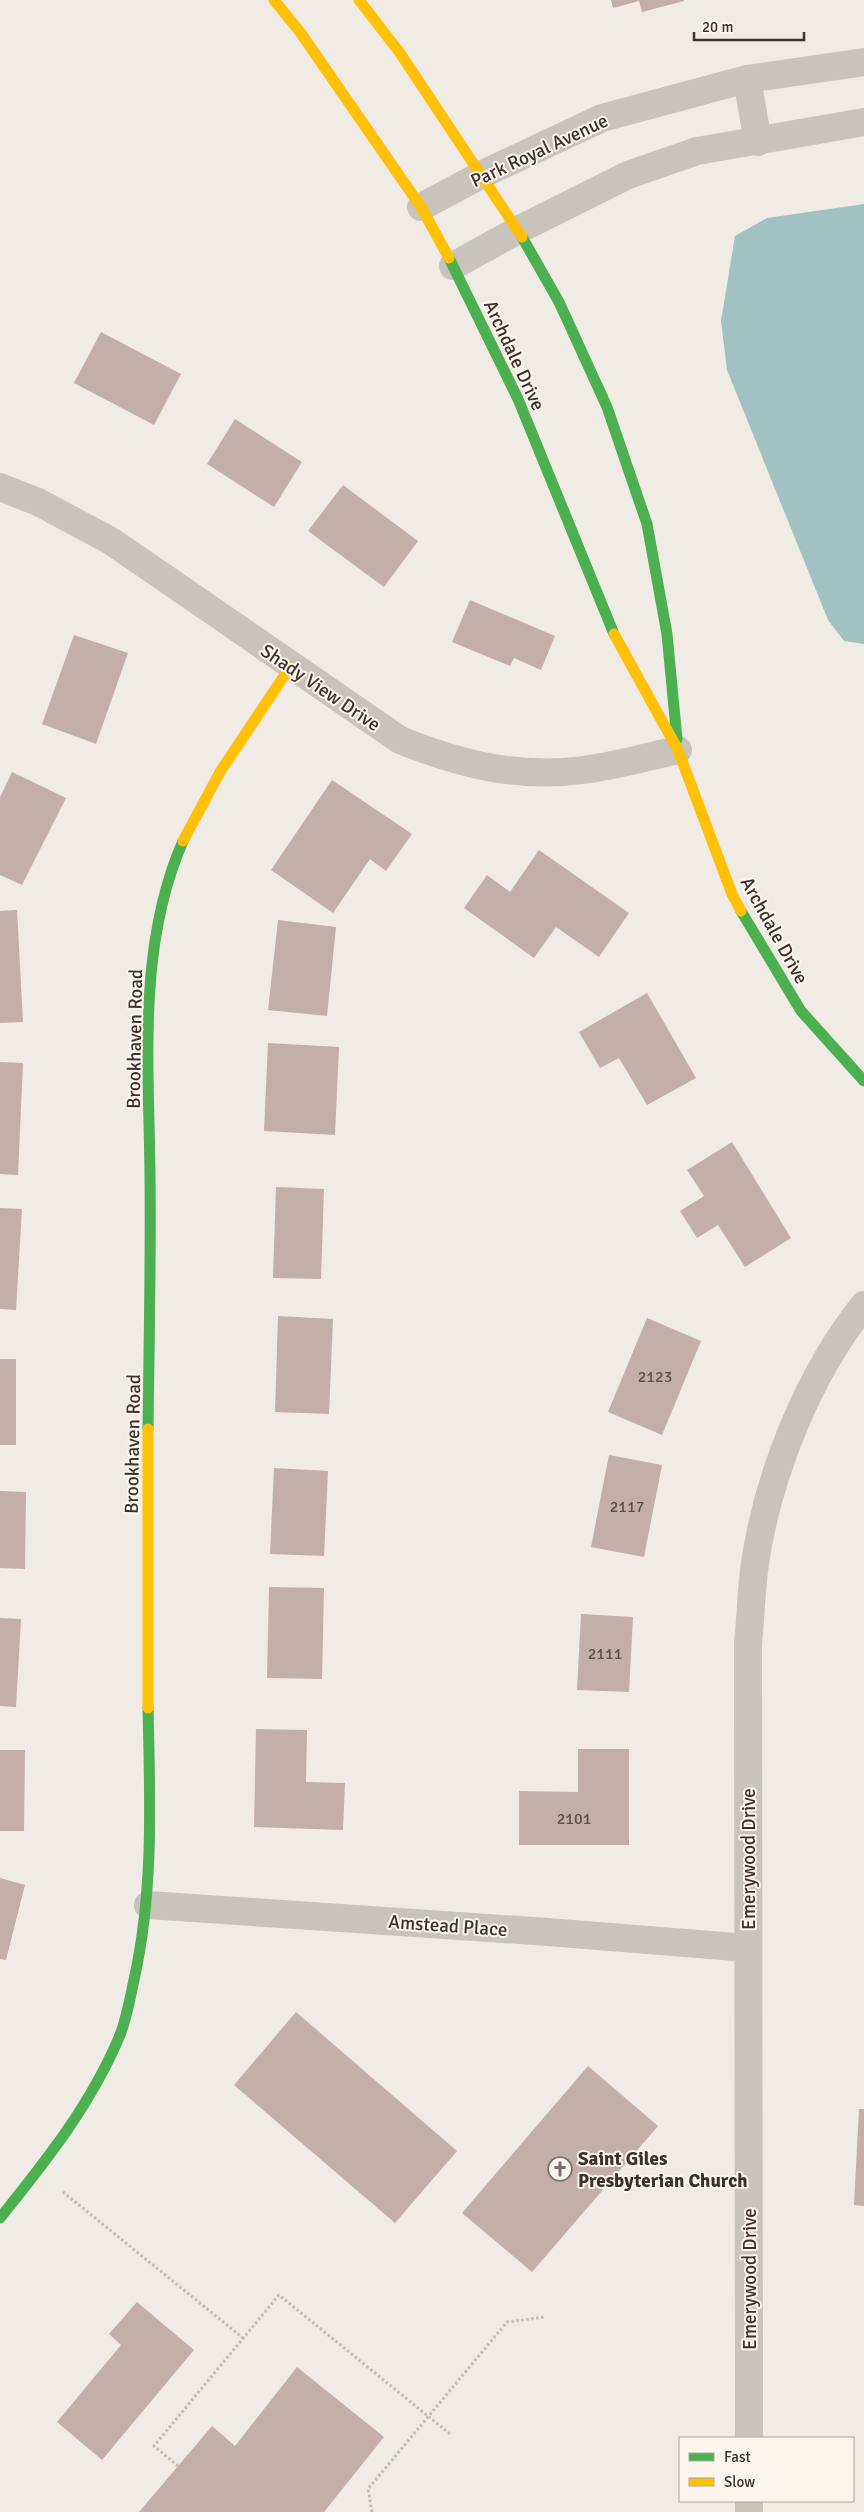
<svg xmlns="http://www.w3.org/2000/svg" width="864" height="2512" viewBox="0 0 864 2512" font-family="Signika,sans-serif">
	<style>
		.water { fill: #a1c2c1 }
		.building { fill: #c3afa7 }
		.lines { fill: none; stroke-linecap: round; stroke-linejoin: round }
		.path { stroke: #c2bbb6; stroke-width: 3; stroke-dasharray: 2.5 2.5; stroke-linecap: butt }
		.street { stroke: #c9c3be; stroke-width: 28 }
		.fast { stroke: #4caf50; stroke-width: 11 }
		.slow { stroke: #ffc107; stroke-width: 11 }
		.labels { text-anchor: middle; stroke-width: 4; stroke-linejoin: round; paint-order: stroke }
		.number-label { font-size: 16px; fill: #5d504a }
		.street-label { font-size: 19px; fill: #3b302b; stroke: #fbf5ee }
		.poi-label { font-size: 19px; font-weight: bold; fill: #3b302b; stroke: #fbf5ee; text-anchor: start }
	</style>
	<rect width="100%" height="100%" fill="#f0ebe5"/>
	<!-- water -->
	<polygon class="water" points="864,204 864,644 844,641 828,620 727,370 721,321 735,236 767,218"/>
	<!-- building -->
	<g class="building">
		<polygon points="611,0 684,0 684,1 642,12 639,1 613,8"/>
		<polygon points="101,332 181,374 154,425 74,383"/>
		<polygon points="235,419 302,462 274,507 207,464"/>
		<polygon points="343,485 418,541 384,587 308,531"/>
		<polygon points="470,600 555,636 541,670 514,658 510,666 452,642"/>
		<polygon points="74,635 128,653 96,744 42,724"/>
		<polygon points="12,772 66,798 22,885 0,875 0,797"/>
		<polygon points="332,780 412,834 386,871 370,859 333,913 271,870"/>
		<polygon points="539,850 629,913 599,957 556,927 534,958 464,908 487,875 510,892"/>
		<polygon points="17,910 23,1022 0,1023 0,911"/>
		<polygon points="278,920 336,927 327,1016 268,1010"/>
		<polygon points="647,993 696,1078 647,1105 619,1058 600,1068 579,1032"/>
		<polygon points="268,1043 339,1047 335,1135 264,1131"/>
		<polygon points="0,1062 23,1063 18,1175 0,1174"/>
		<polygon points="732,1142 791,1238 745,1267 718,1225 697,1238 680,1211 704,1196 687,1170"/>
		<polygon points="276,1187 324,1189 321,1279 273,1278"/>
		<polygon points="0,1208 22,1209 16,1310 0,1309"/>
		<polygon points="278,1316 333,1319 329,1414 275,1412"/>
		<polygon points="647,1318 701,1341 662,1435 608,1412"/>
		<rect x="0" y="1359" width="16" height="86"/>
		<polygon points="609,1455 662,1465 644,1557 591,1547"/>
		<polygon points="274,1468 328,1471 324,1556 270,1554"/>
		<polygon points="0,1491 26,1492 25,1569 0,1568"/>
		<polygon points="269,1587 324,1588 322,1679 267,1678"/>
		<polygon points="581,1614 633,1617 629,1692 577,1690"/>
		<polygon points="0,1618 21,1619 16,1707 0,1706"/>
		<polygon points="256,1729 307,1730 306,1782 345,1783 343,1830 254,1827"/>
		<polygon points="578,1749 629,1749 629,1845 519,1845 519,1791 578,1792"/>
		<polygon points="0,1750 25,1750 24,1831 0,1831"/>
		<polygon points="0,1878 25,1885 6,1960 0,1959"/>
		<polygon points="296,2012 457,2151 395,2223 234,2085"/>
		<polygon points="588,2066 658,2126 532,2272 462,2213"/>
		<polygon points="859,2109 864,2109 864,2206 854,2205"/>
		<polygon points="137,2302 194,2350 102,2460 57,2422 121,2345 109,2334"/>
		<polygon points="297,2367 384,2437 324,2512 139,2512 212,2426 235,2446"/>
	</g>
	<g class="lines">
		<!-- path -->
		<g class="path">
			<polyline points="63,2192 243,2338"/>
			<polyline points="178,2466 154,2446 279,2295 450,2434"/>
			<polyline points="372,2512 368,2489 507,2322 545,2317"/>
		</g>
		<!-- street -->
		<g class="street">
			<polyline points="747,79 758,142"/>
			<polyline points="421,207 481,175 602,118 747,79 864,62"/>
			<polyline points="453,266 518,230 628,175 697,151 864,122"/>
			<path d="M0 487 38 502 111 541 400 740C459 764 519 779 583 770 615 766 646 757 678 750"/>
			<polyline points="148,1905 548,1932 748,1948"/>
			<path d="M749 2438 748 1643C751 1617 751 1590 755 1563 768 1475 808 1375 864 1305"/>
			<polyline points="749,2501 749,2512"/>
		</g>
		<!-- fast -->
		<g class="fast">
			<polyline points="522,237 559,302 607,407 647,524 667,634 677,739"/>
			<polyline points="449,258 518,399 614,634"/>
			<polyline points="741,911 801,1011 864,1081"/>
			<path d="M148 1429C149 1345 151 1260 150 1176 149 1064 137 946 183 841"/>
			<path d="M0 2218C46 2161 92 2103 120 2035 127 2017 130 1998 134 1980 154 1890 150 1799 148 1708"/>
		</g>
		<!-- slow -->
		<g class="slow">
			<polyline points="274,0 300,32 421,207 449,258"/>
			<polyline points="359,0 400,53 522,237"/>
			<polyline points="614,634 678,750 732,894 741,911"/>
			<polyline points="183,841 220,772 290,667"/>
			<polyline points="148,1708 148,1429"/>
		</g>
	</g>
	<!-- icons -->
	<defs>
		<g id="church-ring" transform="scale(1.25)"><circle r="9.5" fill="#fbf5ee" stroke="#7a716c" stroke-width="1.5"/><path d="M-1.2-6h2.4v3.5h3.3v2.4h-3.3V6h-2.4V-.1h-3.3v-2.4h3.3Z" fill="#7a716c"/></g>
	</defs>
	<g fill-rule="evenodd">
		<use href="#church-ring" x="560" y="2169"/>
	</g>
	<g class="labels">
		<!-- number labels -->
		<g class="number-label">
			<text x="655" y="1382">2123</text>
			<text x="627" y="1512">2117</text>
			<text x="605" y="1659">2111</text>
			<text x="574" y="1824">2101</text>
		</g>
		<!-- street labels -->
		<g class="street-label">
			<text transform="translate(539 150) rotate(-25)" y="7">Park Royal Avenue</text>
			<text transform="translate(515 355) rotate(65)" y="7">Archdale Drive</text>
			<text transform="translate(321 687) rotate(34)" y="7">Shady View Drive</text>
			<text transform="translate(775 930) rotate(61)" y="7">Archdale Drive</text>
			<text transform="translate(134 1039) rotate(-89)" y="7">Brookhaven Road</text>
			<text transform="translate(132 1444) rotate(-89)" y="7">Brookhaven Road</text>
			<text transform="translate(748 1859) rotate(-90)" y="7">Emerywood Drive</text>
			<text transform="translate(448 1925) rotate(4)" y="7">Amstead Place</text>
			<text transform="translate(749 2279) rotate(-90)" y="7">Emerywood Drive</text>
		</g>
		<!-- poi labels -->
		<g class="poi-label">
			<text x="578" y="2165">Saint Giles<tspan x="578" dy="22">Presbyterian Church</tspan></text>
		</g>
	</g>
	<!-- legend -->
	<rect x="679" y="2437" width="175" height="65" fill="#fbf5ee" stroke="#aea6a0"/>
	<rect x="689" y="2453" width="25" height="8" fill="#4caf50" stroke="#aea6a0"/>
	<text x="724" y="2462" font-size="15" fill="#3b302b">Fast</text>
	<rect x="689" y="2478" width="25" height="8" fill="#ffc107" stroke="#aea6a0"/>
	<text x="724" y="2487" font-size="15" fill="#3b302b">Slow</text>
	<!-- scale -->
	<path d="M694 32v8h110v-8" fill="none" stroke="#3b302b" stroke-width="2.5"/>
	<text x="702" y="32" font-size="15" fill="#3b302b" stroke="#fbf5ee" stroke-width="4" paint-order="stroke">20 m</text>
</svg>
